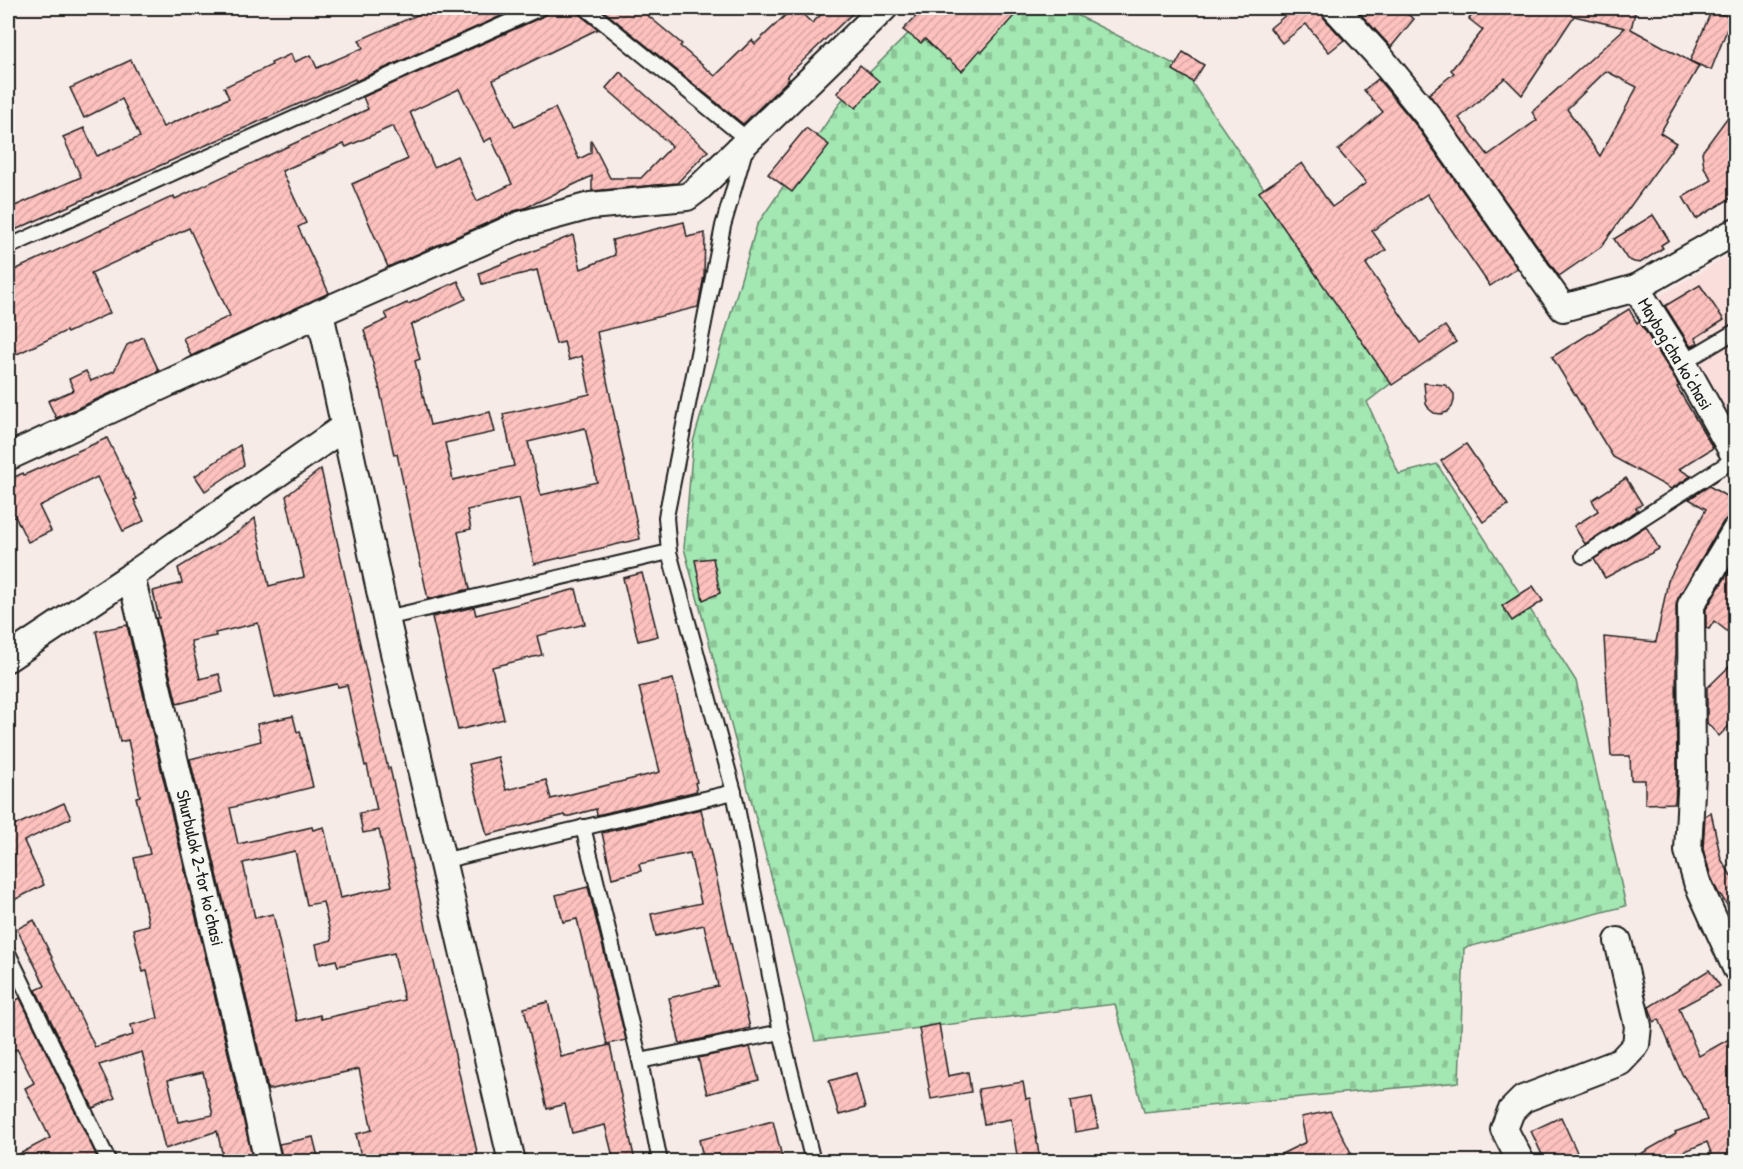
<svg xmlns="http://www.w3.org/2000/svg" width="1743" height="1169" viewBox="0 0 1743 1169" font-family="'Patrick Hand',sans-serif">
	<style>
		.built { fill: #f9dedb }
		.cemetery { fill: url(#cemetery-stones); stroke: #608267; stroke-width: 1.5 }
		.building { fill: url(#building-hatch); stroke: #1c1c1c; stroke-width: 1.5; fill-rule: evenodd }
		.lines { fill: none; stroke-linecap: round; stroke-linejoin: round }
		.service-casing { stroke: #1c1c1c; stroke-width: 18 }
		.minor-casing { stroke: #1c1c1c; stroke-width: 30 }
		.service { stroke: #f6f6f2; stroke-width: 14 }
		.minor { stroke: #f6f6f2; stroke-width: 26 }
		.labels { text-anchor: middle; stroke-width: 5; stroke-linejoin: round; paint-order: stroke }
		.street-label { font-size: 18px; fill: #1c1c1c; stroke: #f6f6f2 }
	</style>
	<defs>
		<pattern id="cemetery-stones" width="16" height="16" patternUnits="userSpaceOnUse" patternTransform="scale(1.5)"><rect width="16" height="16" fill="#a3e7b2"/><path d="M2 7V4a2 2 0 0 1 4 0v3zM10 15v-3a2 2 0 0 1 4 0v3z" fill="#8cc698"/></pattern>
		<pattern id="building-hatch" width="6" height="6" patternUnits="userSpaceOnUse" patternTransform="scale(1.5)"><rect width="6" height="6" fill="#fdc1be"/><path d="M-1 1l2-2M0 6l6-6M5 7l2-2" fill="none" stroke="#d8a5a3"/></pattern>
	</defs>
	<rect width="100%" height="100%" fill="#f7ebe8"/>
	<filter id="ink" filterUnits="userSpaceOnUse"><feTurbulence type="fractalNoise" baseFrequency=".0167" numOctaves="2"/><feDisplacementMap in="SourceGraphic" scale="12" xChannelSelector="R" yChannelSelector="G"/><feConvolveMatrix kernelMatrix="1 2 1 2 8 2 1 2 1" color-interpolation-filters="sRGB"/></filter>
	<g filter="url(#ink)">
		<!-- built -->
		<polygon class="built" points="1735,252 1735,433 1654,299"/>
		<!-- cemetery -->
		<polygon class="cemetery" points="934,8 1063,8 1182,68 1394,381 1367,402 1399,474 1437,464 1576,681 1626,906 1464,948 1459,1082 1144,1112 1115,1004 815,1041 684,548 693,442 757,225 842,100"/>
		<!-- building -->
		<g class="building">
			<polygon points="433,8 519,8 356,81 355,79 8,233 8,209 81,177 63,137 84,128 97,156 140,137 122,99 84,118 70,88 131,60 163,127 229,98 224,87 272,65 271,63 291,54 294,62 311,55 317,68 363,48 359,40"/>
			<path d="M549 8H577L580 15 598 29 493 80 515 127 555 108 579 159 591 153V140L610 178H641L672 146 606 88 620 72 708 151 677 183 592 191V176L525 208 514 211 388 267 352 184 408 159 393 126 346 147 344 144 282 171 306 223 298 227 329 293 191 356 183 338 230 316 189 228 91 273 110 313 67 333 66 331 17 354 15 350 8 353V273L174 196 175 199 368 109 363 97 544 16 548 13ZM459 89 484 142 491 138 512 184 477 201 457 156 434 167 410 112Z"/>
			<polygon points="600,8 642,8 640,9 682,44 680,46 715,76 752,40 755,44 793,8 796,8 812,23 828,8 858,8 787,76 789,79 743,124"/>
			<polygon points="924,8 1021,8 982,52 980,50 962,71 948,59 947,60 925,39 921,43 903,30"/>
			<polygon points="1292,8 1320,8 1321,12 1324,18 1344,40 1329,52 1306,24 1282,43 1270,28 1293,9"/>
			<polygon points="1355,8 1398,8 1414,19 1391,47"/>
			<path d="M1478 8H1636L1631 29 1699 66 1660 133 1676 143 1601 247 1559 276 1429 94 1454 73 1451 70 1483 30 1469 19ZM1574 16 1625 28 1532 112 1537 120 1488 155 1459 118 1505 78 1522 95ZM1606 71 1637 87 1600 156 1567 109Z"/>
			<polygon points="1711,12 1732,17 1711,70 1690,61"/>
			<polygon points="1183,52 1204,65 1193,82 1173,70"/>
			<polygon points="860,65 879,81 856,108 837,93"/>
			<polygon points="1378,79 1416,125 1517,268 1490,286 1427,194 1372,231 1386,250 1366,264 1420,343 1445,326 1456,342 1392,385 1259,192 1302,163 1332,207 1366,183 1338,150 1383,112 1364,90"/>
			<polygon points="1736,106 1736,195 1696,219 1683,197 1712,180 1704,167 1702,152"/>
			<polygon points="806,128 829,145 792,192 768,174"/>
			<polygon points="1653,215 1669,240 1661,245 1663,248 1640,263 1634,262 1627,259 1614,239"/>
			<path d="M684 222 687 237 705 233 704 276 698 307 597 332 640 539 534 564 519 498 467 510 471 529 458 532 470 589 428 599 397 454 394 455 379 386 364 330 388 319 385 313 407 303 408 304 458 281 466 299 411 325 420 359 415 361 430 425 490 412 495 432 445 443 453 480 514 466 503 414 590 394 582 356 569 360 564 342 556 344 537 270 482 284 479 273 573 235 581 269 615 255 612 240ZM585 428 597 482 541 495 528 442Z"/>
			<polygon points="1700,285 1724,320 1695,338 1698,343 1691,347 1665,306"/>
			<polygon points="1629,309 1637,323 1639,321 1669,369 1679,386 1677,387 1713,448 1679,469 1691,476 1671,489 1613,457 1552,357"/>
			<polygon points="143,337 159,371 56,418 48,401 74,390 69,379 86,371 91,381 114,371 127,345"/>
			<polygon points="1424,383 1445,385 1450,389 1454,394 1454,401 1452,407 1447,412 1441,414 1434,413 1429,409 1426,404"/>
			<polygon points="107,438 137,499 134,500 144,521 123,531 97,477 39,506 51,531 28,542 15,516 8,520 8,480 23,473 24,475"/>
			<polygon points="1466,444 1508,505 1483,522 1441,461"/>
			<polygon points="240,445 244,465 205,491 195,476"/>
			<path d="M321 469 388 769 390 768 479 1161H362L356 1134 372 1130 359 1069 268 1090 190 759 261 741 257 724 293 716 297 732 300 731 313 787 230 808 238 844 312 827 313 830 324 827 340 898 392 886 379 830 363 833 359 813 377 810 367 765 365 766 347 685 338 687 337 684 275 698 258 623 215 633 216 636 191 641 200 679 219 674 223 692 177 704 156 618H159L153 591 182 583 178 568 238 532 255 518 269 586 304 577 286 496ZM295 851 307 905 323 902 332 940 316 944 320 964 336 960 338 966 394 953 404 1000 321 1019 320 1015 297 1021 273 914 255 918 243 863Z"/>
			<polygon points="1626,478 1642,504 1636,508 1638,510 1585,544 1574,526 1598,511 1592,500"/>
			<polygon points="1709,486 1736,502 1736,515 1728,517 1723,522 1678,598 1676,605 1676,654 1675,664 1676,665 1677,772 1675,803 1645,804 1645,780 1631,780 1630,756 1611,756 1604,637 1656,642 1668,581 1706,509 1689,499"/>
			<polygon points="1646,526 1659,549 1605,578 1594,559"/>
			<polygon points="713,558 720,593 703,600 695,560"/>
			<polygon points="1736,560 1736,638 1714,621 1709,629 1706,628 1706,609"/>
			<polygon points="642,573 658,636 638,641 623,578"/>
			<polygon points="1533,586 1543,601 1512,621 1502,606"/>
			<polygon points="576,589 585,624 537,636 542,655 492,667 504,719 458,730 432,617 474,607 476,615"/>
			<path d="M127 625 230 1061 253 1161H224L217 1131 165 1149 142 1052 99 1065 115 1098 93 1108 36 990 45 986 17 929 34 920 95 1047 133 1035 131 1025 158 1018 147 971 143 972 133 929 149 925 134 858 150 854 136 797 140 796 128 740 120 742 96 631ZM203 1072 213 1115 178 1122 168 1080Z"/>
			<polygon points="1736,660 1736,719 1719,736 1707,723 1707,688"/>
			<polygon points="673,679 697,782 695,783 697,791 597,815 596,809 566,817 565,815 487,835 469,764 498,757 506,790 546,780 551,799 660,772 639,687"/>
			<polygon points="64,803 71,818 24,841 44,885 8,903 8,807 16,825"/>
			<polygon points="701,809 750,1028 680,1044 669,998 718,986 704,925 656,936 651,914 701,903 690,853 639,864 641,871 612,878 602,833"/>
			<polygon points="1711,812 1721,859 1736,884 1736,919 1720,894 1719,894 1711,877 1703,849 1705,816"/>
			<polygon points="588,887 626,1040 607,1044 577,919 563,922 556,895"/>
			<polygon points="1709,970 1720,986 1679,1008 1699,1056 1736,1035 1736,1161 1714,1161 1707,1142 1661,1161 1628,1161 1676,1134 1675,1132 1707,1120 1698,1098 1682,1074 1659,1019 1654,1022 1649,1007"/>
			<polygon points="20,998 99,1161 8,1161 8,1160 50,1138 25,1088 34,1083 17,1049 8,1054 8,1005"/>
			<polygon points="548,1002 561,1057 610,1045 635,1161 614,1161 605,1125 572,1133 565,1104 547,1109 524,1008"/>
			<polygon points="939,1024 948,1076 968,1072 971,1092 931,1099 919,1028"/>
			<polygon points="750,1047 759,1080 707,1094 698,1058"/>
			<polygon points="856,1073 865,1108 839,1115 829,1081"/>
			<polygon points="1023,1082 1026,1099 1030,1098 1040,1161 1018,1161 1011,1119 984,1124 978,1089"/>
			<polygon points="1092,1097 1098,1128 1075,1132 1070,1101"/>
			<polygon points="1330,1111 1355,1161 1267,1161 1306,1142 1301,1117"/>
			<polygon points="1561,1117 1581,1161 1545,1161 1531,1131"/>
			<polygon points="773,1121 783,1161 704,1161 699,1140"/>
			<polygon points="313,1137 319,1161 283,1161 279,1144"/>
		</g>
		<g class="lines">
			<!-- service casing -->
			<g class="service-casing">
				<g id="service">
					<polyline points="586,8 748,140 723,226 666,517 669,552 734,792 781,1032 813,1162"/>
					<polyline points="8,247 540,8"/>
					<polyline points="1682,361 1699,353 1736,331"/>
					<polyline points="1583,556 1736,458"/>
					<polyline points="386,618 669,552"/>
					<polyline points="583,827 640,1061 660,1162"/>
					<polyline points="442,861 734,792"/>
					<polyline points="8,953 109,1162"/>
					<polyline points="640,1061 781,1032"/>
				</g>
			</g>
			<!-- minor casing -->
			<g class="minor-casing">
				<g id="minor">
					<polyline points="1335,8 1379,56 1428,116 1563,308 1636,288"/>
					<polyline points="1736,231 1636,288 1682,361 1736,458"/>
					<polyline points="320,313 386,618 512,1162"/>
					<polyline points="8,457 320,313 520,225 590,206 687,197 699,188 884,8"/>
					<polyline points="1736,530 1691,605 1692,772 1688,851 1697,882 1736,968"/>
					<polyline points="131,576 245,1058 268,1162"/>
					<polyline points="8,658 131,576 344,427"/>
					<polyline points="1521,1162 1504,1129 1511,1111 1523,1099 1620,1062 1636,1045 1638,1026 1618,941"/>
				</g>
			</g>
			<!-- service -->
			<use href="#service" class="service"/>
			<!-- minor -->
			<use href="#minor" class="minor"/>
		</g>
	</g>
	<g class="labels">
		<!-- street labels -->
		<g class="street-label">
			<text transform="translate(1675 354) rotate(59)" y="6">Maybog'cha ko'chasi</text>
			<text transform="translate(200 868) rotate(77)" y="6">Shurbulok 2-tor ko‘chasi</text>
		</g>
	</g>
	<!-- margin -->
	<rect width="1743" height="1169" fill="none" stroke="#f6f6f2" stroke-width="30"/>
	<rect x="15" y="15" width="1713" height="1139" fill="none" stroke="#1c1c1c" stroke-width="2" filter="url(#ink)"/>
</svg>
